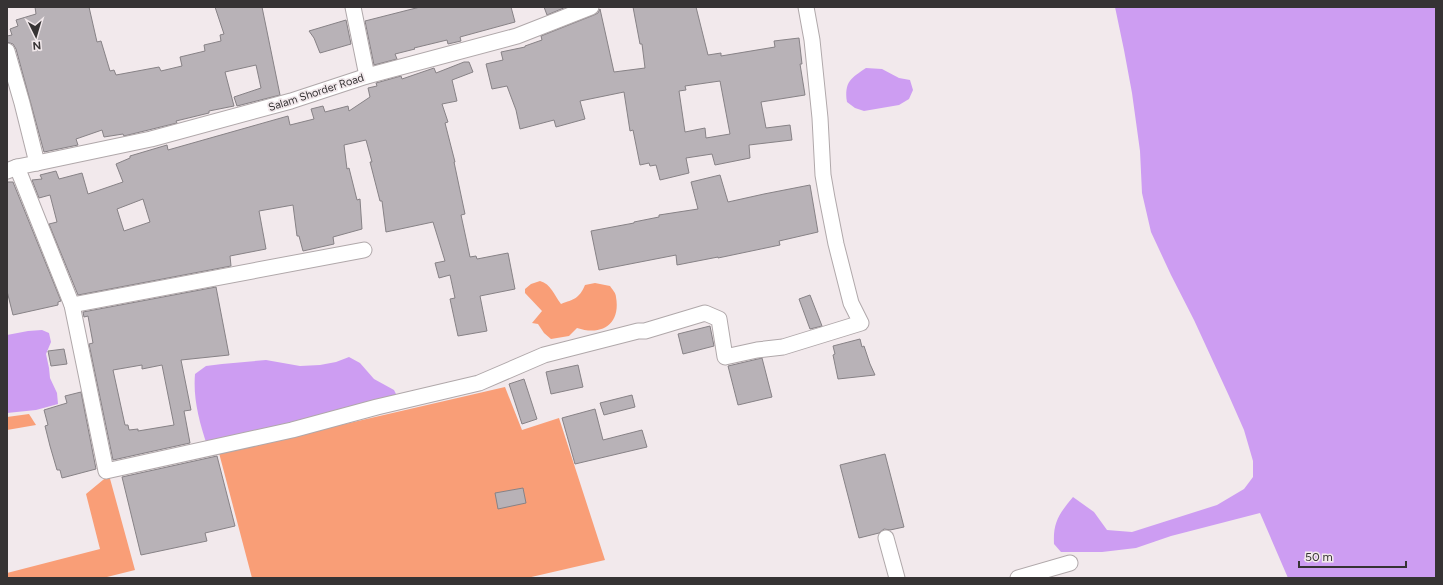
<svg xmlns="http://www.w3.org/2000/svg" width="1443" height="585" viewBox="0 0 1443 585" font-family="Figtree,sans-serif">
	<style>
		.green { fill: #f99e77 }
		.water { fill: #cd9df2 }
		.building { fill: #b8b2b7; stroke: #878286; fill-rule: evenodd }
		.lines { fill: none; stroke-linecap: round; stroke-linejoin: round }
		.street-casing { stroke: #b0a8aa; stroke-width: 17 }
		.street { stroke: #fff; stroke-width: 15 }
		.labels { text-anchor: middle; stroke-width: 3.5; stroke-linejoin: round; paint-order: stroke }
		.street-label { font-size: 11px; fill: #363334; stroke: #f2e9ec }
	</style>
	<rect width="100%" height="100%" fill="#f2e9ec"/>
	<!-- green -->
	<g class="green">
		<path d="M540 281C551 284 554 295 561 304 574 299 579 299 585 285L595 283 610 286C612 289 616 293 616 297 621 325 601 336 577 328L569 336 551 339 544 333 538 324 532 323 542 311 525 293V289L531 284Z"/>
		<polygon points="505,387 522,430 559,418 605,560 527,578 252,578 219,453"/>
		<polygon points="29,414 36,425 7,430 7,417"/>
		<polygon points="109,475 135,570 103,578 7,578 7,573 100,549 86,494"/>
	</g>
	<!-- water -->
	<g class="water">
		<path d="M1115 7H1436V578H1288L1260 513 1171 536 1136 548 1102 552H1061L1054 544C1053 522 1059 514 1073 497L1094 512 1107 530 1132 532 1217 505 1244 489 1253 477V461L1244 430 1229 396 1194 320 1171 275 1151 232 1142 193 1140 151 1132 93 1124 50Z"/>
		<path d="M866 68 882 69 899 78 910 80 913 90 909 99 899 105 864 111 855 108 847 102C844 82 851 78 866 68Z"/>
		<polygon points="42,330 49,333 51,342 46,354 49,368 50,378 57,393 58,404 36,410 7,413 7,335 28,331"/>
		<path d="M349 357 360 363 374 379 394 390 396 394 391 398 207 445C199 421 193 398 195 374L206 366 222 364 266 360 300 366 320 365 336 362Z"/>
	</g>
	<!-- building -->
	<g class="building">
		<polygon points="35,7 89,7 97,42 101,41 110,71 114,70 116,75 159,67 161,71 182,66 180,57 205,51 204,45 221,41 220,35 224,34 215,7 262,7 280,95 237,106 234,97 261,88 256,65 225,72 234,106 209,111 209,113 176,121 177,123 124,136 123,134 104,137 102,130 76,139 78,145 44,152 16,49 13,44 7,42 7,36 12,35 10,29 18,26 16,20 36,14"/>
		<polygon points="420,7 511,7 515,22 460,37 461,41 448,44 447,40 414,48 415,49 395,54 397,59 374,65 365,21"/>
		<polygon points="544,7 566,7 547,15"/>
		<path d="M633 7H696L708 55 721 53V56L775 47 774 41 799 38 802 64H800L805 95 761 102 766 128 790 125 792 140 749 145 750 158 715 165 712 154 686 158 689 173 660 180 656 165 650 166 649 163 640 165 633 130 630 131 624 92 580 101 585 119 556 127 554 120 520 129 516 110 507 86 492 89 486 64 503 60 501 52 525 47V46L542 40 541 36 594 15 598 13 600 9 614 72 645 68 642 44H640ZM720 81 730 134 706 138 705 128 685 132 679 91 686 90 685 86Z"/>
		<polygon points="346,20 351,44 320,53 314,38 309,31"/>
		<path d="M464 62H469L473 72 452 80 457 101 442 104 448 122 445 123 455 162H454L465 214 461 215 470 257 476 256 477 259 508 253 515 289 480 296 487 331 458 336 450 299 455 298 450 275 439 278 435 263 445 261 433 222 386 232 382 201H380L370 162H372L366 140 344 145 347 169 349 168 357 200 360 199 362 229 333 237 334 244 303 251 299 236H297L293 205 259 211 266 249 230 256 231 266 78 295 49 224 57 222 50 195 39 198 32 180 42 179 40 175 56 171 59 179 82 173 88 194 123 182 116 164 130 158V156L167 145 168 150 288 116 290 125 314 119 311 109 323 106 325 112 348 106 349 111 370 97 368 88 377 86 376 83 401 76 402 79 434 68 436 73ZM143 199 150 222 124 231 117 209Z"/>
		<polygon points="720,175 728,202 764,194 810,185 818,232 779,241 780,245 718,258 718,257 677,265 676,255 599,270 591,231 634,223 634,222 659,217 659,215 698,209 691,182"/>
		<polygon points="7,182 13,182 61,301 58,302 58,305 13,315 7,291"/>
		<path d="M216 287 229 355 181 360 191 410 184 411 190 443 113 460 89 344 93 343 88 316 84 317 83 312ZM142 365V369L162 365 174 425 138 431V429L129 430 128 425H125L113 370Z"/>
		<polygon points="810,295 822,326 810,329 799,299"/>
		<polygon points="710,326 714,346 683,354 678,334"/>
		<polygon points="860,339 862,347 864,346 870,364 875,375 838,379 833,355 835,354 833,346"/>
		<polygon points="64,349 67,364 51,366 48,351"/>
		<polygon points="762,358 772,397 738,405 728,366"/>
		<polygon points="578,365 583,387 551,394 546,372"/>
		<polygon points="524,379 537,419 522,424 509,384"/>
		<polygon points="81,392 96,469 62,478 60,470 57,470 50,446 45,426 48,425 44,410 67,403 65,396"/>
		<polygon points="632,395 635,407 604,415 600,403"/>
		<polygon points="595,409 603,440 642,430 647,447 575,464 562,418"/>
		<polygon points="885,454 904,527 890,530 884,529 879,533 859,538 840,465"/>
		<polygon points="217,456 235,526 205,533 207,541 141,555 122,477"/>
		<polygon points="523,488 526,503 498,509 495,493"/>
	</g>
	<g class="lines">
		<!-- street casing -->
		<g class="street-casing">
			<g id="street">
				<polyline points="353,7 367,76"/>
				<polyline points="7,51 22,103 37,163"/>
				<polyline points="17,167 72,305 106,471 292,430 377,407 479,383 544,355 638,331 645,331 705,313 719,319 725,357 757,350 783,347 861,323 851,303 836,244 827,198 823,175 820,118 812,40 806,7"/>
				<polyline points="7,171 17,167 37,163 151,139 291,101 367,76 517,36 591,7"/>
				<polyline points="72,305 364,250"/>
				<polyline points="886,538 897,578"/>
				<polyline points="1018,578 1070,563"/>
			</g>
		</g>
		<!-- street -->
		<use href="#street" class="street"/>
	</g>
	<g class="labels">
		<!-- street labels -->
		<g class="street-label">
			<text transform="translate(316 92) rotate(-18)" y="4">Salam Shorder Road</text>
		</g>
	</g>
	<!-- border -->
	<rect width="1443" height="585" fill="none" stroke="#363334" stroke-width="16"/>
	<!-- north arrow -->
	<g transform="translate(36 36) rotate(175)" stroke="#f2e9ec" stroke-width="3" paint-order="stroke">
	<path d="M0-3L7 15L0 10L-7 15Z" fill="#363334"/>
	<text y="-6" font-size="11" font-weight="bold" text-anchor="middle" fill="#363334">N</text>
	</g>
	<!-- scale -->
	<path d="M1299 561v6h107v-6" fill="none" stroke="#363334" stroke-width="2"/>
	<text x="1305" y="561" font-size="12" fill="#363334" stroke="#f2e9ec" stroke-width="3" paint-order="stroke">50 m</text>
</svg>
